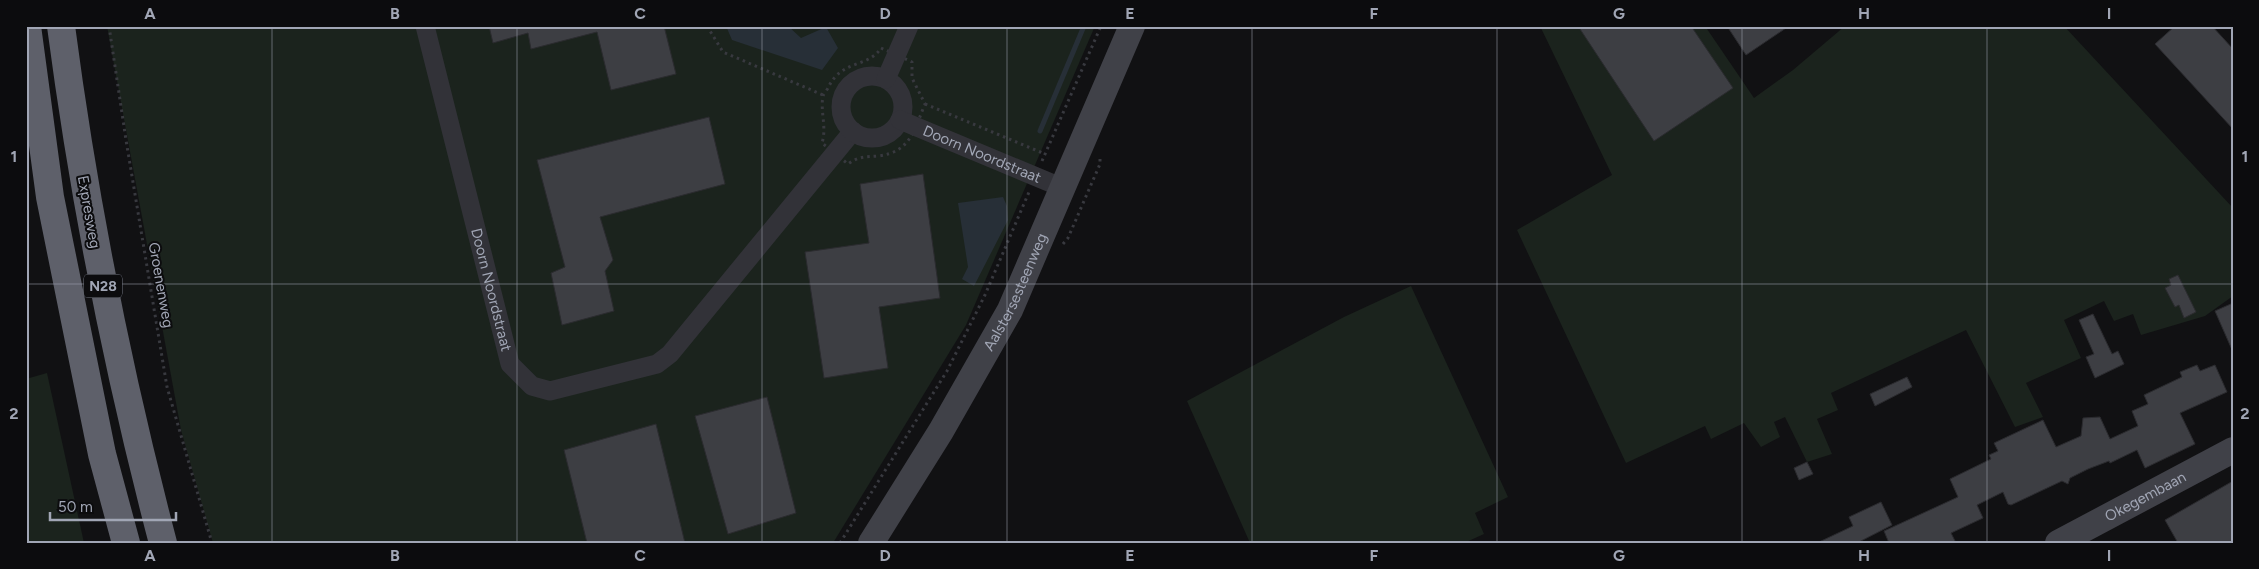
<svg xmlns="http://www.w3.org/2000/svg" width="2259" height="569" viewBox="0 0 2259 569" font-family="Figtree,sans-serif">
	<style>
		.green { fill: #1b231d }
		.water { fill: #272f37 }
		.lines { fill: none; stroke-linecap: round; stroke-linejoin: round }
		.stream { stroke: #272f37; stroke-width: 5 }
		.building { fill: #3d3e43; stroke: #2b2b2f }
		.path { stroke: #38393f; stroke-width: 3; stroke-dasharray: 2.5 4; stroke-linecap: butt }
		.street { stroke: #323238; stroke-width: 19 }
		.secondary { stroke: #404148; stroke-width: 26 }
		.highway { stroke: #5e606a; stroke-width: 28 }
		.grid { fill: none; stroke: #a1a6b5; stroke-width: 1; stroke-opacity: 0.55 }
		.labels { text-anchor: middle; stroke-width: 4; stroke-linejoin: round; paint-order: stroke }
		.shield { fill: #0c0c0e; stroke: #747883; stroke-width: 1 }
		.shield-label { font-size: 14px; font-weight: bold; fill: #a1a6b5 }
		.street-label { font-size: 15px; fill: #a1a6b5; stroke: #0c0c0e }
		.neatline { fill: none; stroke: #a1a6b5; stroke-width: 2 }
		.grid-label { font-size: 16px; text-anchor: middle; font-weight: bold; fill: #a1a6b5 }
	</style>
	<rect width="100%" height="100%" fill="#111113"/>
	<!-- green -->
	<g class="green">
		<polygon points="107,26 1095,26 966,325 833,543 213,543 181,430"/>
		<polygon points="1540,26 1705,26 1754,98 1793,70 1845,26 2064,26 2233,208 2233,296 2205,316 2141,335 2133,314 2114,321 2104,301 2064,320 2081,358 2026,383 2043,417 2015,427 1966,330 1831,393 1838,410 1817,419 1832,454 1807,462 1785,417 1774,422 1780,437 1761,447 1744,423 1711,439 1705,426 1626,463 1517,230 1612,175"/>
		<polygon points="1411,286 1508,497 1475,513 1484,534 1464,543 1250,543 1187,401 1344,317"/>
		<polygon points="47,373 84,543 26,543 26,379"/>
	</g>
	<!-- water -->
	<g class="water">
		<polygon points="726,26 788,26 801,38 826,27 838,48 822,70 732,40"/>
		<polygon points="1003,197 1007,206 1008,220 974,286 962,279 968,267 958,203"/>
	</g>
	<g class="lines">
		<!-- stream -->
		<polyline class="stream" points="1040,131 1084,26"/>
	</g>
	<!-- building -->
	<g class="building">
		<polygon points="489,26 664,26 676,74 611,90 597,32 531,49 528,33 493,43"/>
		<polygon points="1578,26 1691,26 1733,88 1654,141"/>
		<polygon points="1727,26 1789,26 1746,55"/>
		<polygon points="2175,26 2212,26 2233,49 2233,129 2155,44"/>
		<polygon points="709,117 725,184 600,217 613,260 605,271 614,311 562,325 551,273 565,267 537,160"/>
		<polygon points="923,174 940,298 879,307 888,368 824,378 805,252 869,243 860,184"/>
		<polygon points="2178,275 2196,312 2184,318 2179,305 2175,307 2165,288 2171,285 2169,279"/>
		<polygon points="2233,303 2233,352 2215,311"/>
		<polygon points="2093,314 2112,354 2118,351 2124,364 2095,378 2086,357 2094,354 2079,320"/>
		<polygon points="2197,365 2200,371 2215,365 2227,392 2180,413 2195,444 2145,468 2137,450 2110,463 2109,461 2088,469 2070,478 2068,484 2062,481 2011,505 2008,504 2003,492 1977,505 1983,518 1951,533 1956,543 1889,543 1884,531 1958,497 1950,479 1991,459 1989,455 1998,451 1994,443 2043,420 2056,447 2081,436 2083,418 2100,417 2110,439 2138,426 2132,411 2148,404 2144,395 2182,377 2180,372"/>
		<polygon points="1907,377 1912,387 1875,406 1870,394"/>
		<polygon points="767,397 796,513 728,534 695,416"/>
		<polygon points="656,424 685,543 587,543 564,450"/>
		<polygon points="1807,462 1813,474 1799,480 1794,468"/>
		<polygon points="2233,481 2233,543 2178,543 2165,520"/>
		<polygon points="1881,502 1892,525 1857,543 1817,543 1853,526 1849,517"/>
	</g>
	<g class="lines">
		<!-- path -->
		<g class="path">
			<polyline points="109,26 126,140 167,387 212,543"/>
			<polyline points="707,26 723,52 823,95"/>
			<path d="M881 48 912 62V78L925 104C914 130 911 152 878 156 866 157 859 156 848 164L822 143C827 127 820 112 823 96 824 93 828 89 829 86 843 59 868 68 881 48Z"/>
			<polyline points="925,104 1045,154"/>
			<polyline points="1042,161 1101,26"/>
			<polyline points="1063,244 1068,238 1100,164 1100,157"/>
			<polyline points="840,543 947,371 985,295 1029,192"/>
		</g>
		<!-- street -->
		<g class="street">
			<path id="s1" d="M425 26 510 364 532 386 550 391 657 364 670 354 853 131"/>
			<circle cx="872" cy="107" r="31"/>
			<polyline points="886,79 909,26"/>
			<path id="s2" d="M900 120 1063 188"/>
		</g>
		<!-- secondary -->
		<g class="secondary">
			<path id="s3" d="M871 543 941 431 1010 310 1132 26"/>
			<path id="s4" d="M2058 543 2233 450"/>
		</g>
		<!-- highway -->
		<g class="highway">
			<polyline points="27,26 50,197 102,454 126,543"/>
			<path d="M61 26C84 201 118 372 163 543"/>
		</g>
	</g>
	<!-- grid -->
	<path class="grid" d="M272 26V543M517 26V543M762 26V543M1007 26V543M1252 26V543M1497 26V543M1742 26V543M1987 26V543M26 284H2233"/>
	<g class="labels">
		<!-- shield labels -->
		<rect class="shield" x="84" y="274.5" width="38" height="23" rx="4"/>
		<g class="shield-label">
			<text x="103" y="291">N28</text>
		</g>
		<!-- street labels -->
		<g class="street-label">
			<text dy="5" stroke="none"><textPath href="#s2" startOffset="89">Doorn Noordstraat</textPath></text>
			<text transform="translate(89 212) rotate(80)" y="5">Expresweg</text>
			<text transform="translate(161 285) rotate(80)" y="5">Groenenweg</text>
			<text dy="5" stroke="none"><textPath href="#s1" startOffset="272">Doorn Noordstraat</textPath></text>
			<text dy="5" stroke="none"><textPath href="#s3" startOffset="290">Aalstersesteenweg</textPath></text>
			<text dy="5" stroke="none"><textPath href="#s4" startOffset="99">Okegembaan</textPath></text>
		</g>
	</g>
	<!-- border -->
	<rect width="2259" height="569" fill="none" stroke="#0c0c0e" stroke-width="55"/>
	<!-- scale -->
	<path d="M50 512v8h126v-8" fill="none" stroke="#a1a6b5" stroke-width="2.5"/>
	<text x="58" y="512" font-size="15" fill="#a1a6b5" stroke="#0c0c0e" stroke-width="4" paint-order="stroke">50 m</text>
	<rect x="28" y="28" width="2204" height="514" class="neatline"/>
	<g class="grid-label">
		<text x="150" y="19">A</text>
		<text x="395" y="19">B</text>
		<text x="640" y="19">C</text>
		<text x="885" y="19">D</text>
		<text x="1130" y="19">E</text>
		<text x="1374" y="19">F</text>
		<text x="1619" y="19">G</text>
		<text x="1864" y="19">H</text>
		<text x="2109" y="19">I</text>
		<text x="14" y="162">1</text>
		<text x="2245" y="162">1</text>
		<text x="14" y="419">2</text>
		<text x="2245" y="419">2</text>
		<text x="150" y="561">A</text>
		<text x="395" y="561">B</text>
		<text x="640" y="561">C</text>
		<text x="885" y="561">D</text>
		<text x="1130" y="561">E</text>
		<text x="1374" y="561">F</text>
		<text x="1619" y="561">G</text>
		<text x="1864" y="561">H</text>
		<text x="2109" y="561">I</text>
	</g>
</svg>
